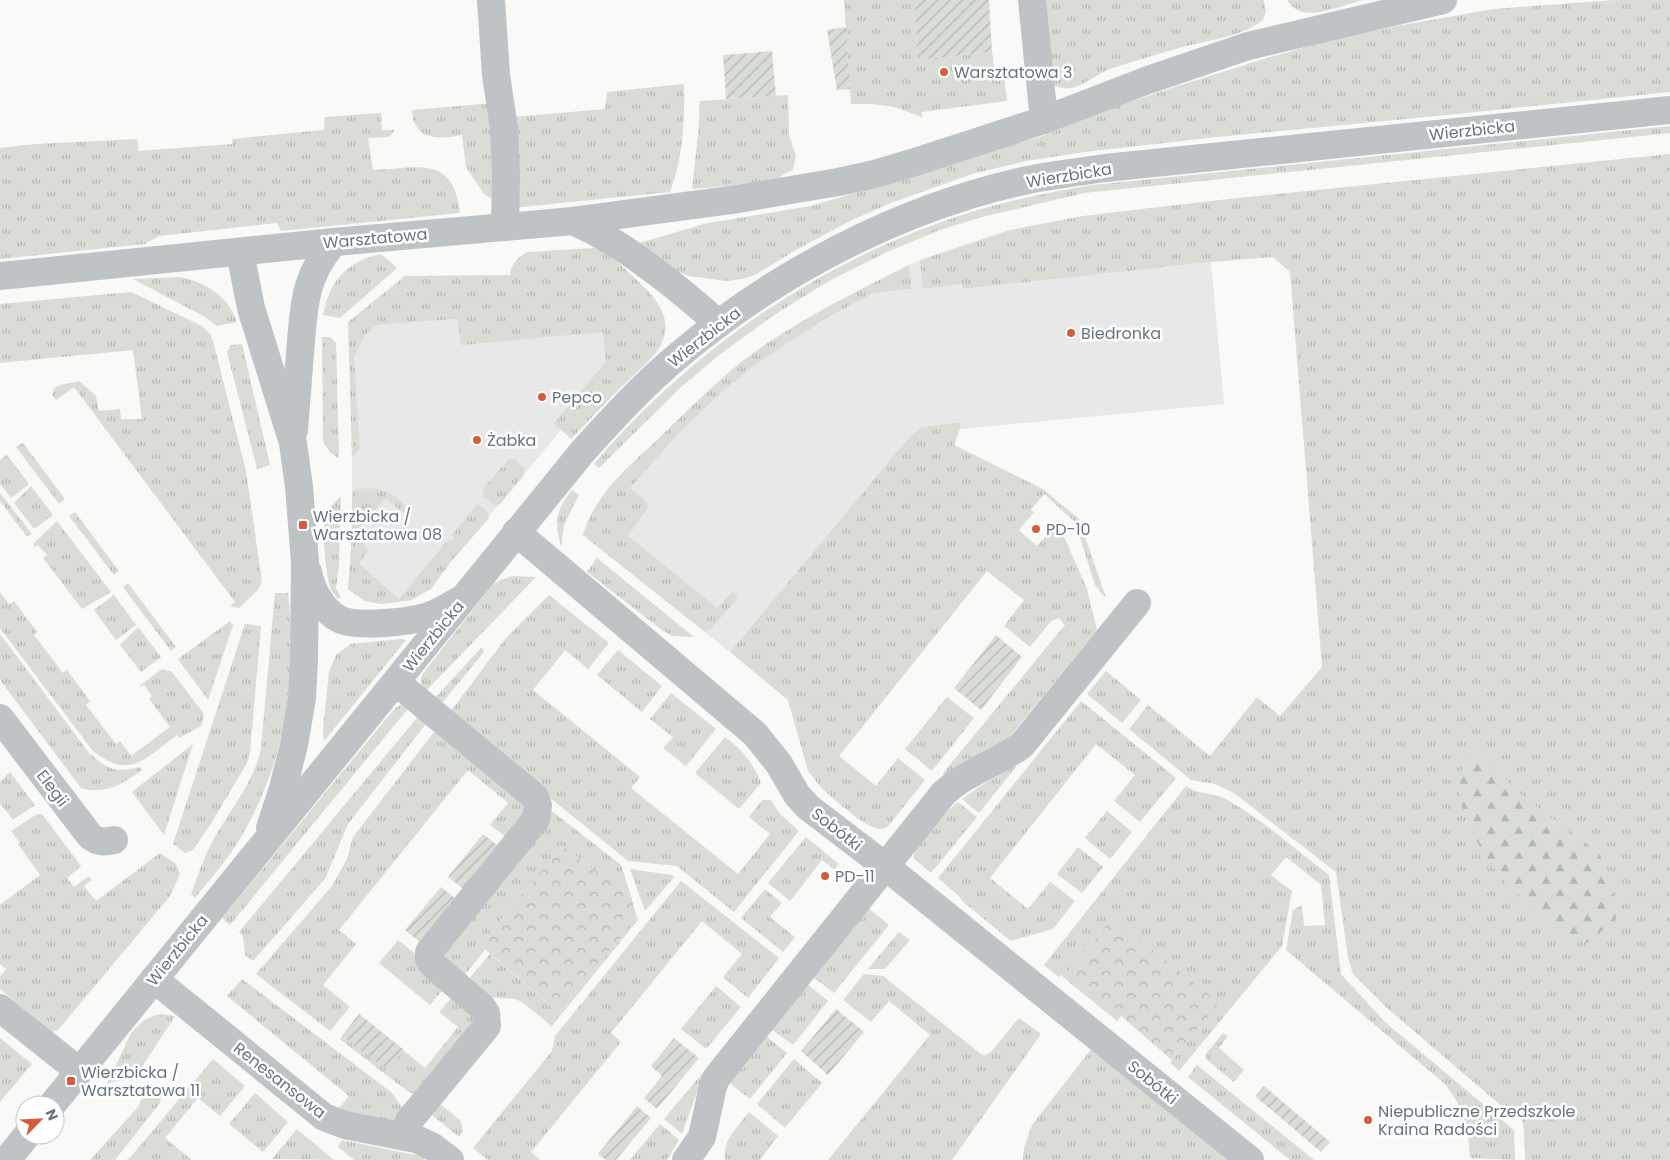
<svg xmlns="http://www.w3.org/2000/svg" width="1670" height="1160" viewBox="0 0 1670 1160" font-family="Poppins,sans-serif">
	<style>
		.built { fill: #e7e8e7 }
		.grass { fill: url(#grass-tufts) }
		.forest { fill: url(#forest-firs) }
		.park { fill: url(#park-crowns) }
		.garden { fill: url(#garden-furrows) }
		.lines { fill: none; stroke-linecap: round; stroke-linejoin: round }
		.minor { stroke: #bec3c6; stroke-width: 28 }
		.poi-dot { fill: #d55c3b; stroke: #fff; stroke-width: 2 }
		.labels { text-anchor: middle; stroke-width: 5; stroke-linejoin: round; paint-order: stroke }
		.poi-label { font-size: 16px; fill: #66757f; stroke: #fff; text-anchor: start }
		.street-label { font-size: 16px; fill: #66757f; stroke: #fff }
	</style>
	<defs>
		<pattern id="grass-tufts" width="24" height="20" patternUnits="userSpaceOnUse" patternTransform="scale(1.25)"><rect width="24" height="20" fill="#d9ddd6"/><path d="M3 7l-1-3M5 7V3M7 7l1-3M15 17l-1-3M17 17v-4M19 17l1-3" fill="none" stroke="#b4b8b3"/></pattern>
		<pattern id="forest-firs" width="22" height="20" patternUnits="userSpaceOnUse" patternTransform="scale(1.25)"><rect width="22" height="20" fill="#d9ddd6"/><path d="M5 1l3.5 6h-7zM16 11l3.5 6h-7z" fill="#b4b8b3"/></pattern>
		<pattern id="park-crowns" width="20" height="18" patternUnits="userSpaceOnUse" patternTransform="scale(1.25)"><rect width="20" height="18" fill="#d9ddd6"/><path d="M2 6a3 3 0 1 1 6 0M12 15a3 3 0 1 1 6 0" fill="none" stroke="#b4b8b3"/></pattern>
		<pattern id="garden-furrows" width="10" height="10" patternUnits="userSpaceOnUse" patternTransform="scale(1.25)"><rect width="10" height="10" fill="#d9ddd6"/><path d="M-1 1l2-2M0 10L10 0M9 11l2-2" fill="none" stroke="#b4b8b3"/></pattern>
	</defs>
	<rect width="100%" height="100%" fill="#f9f9f7"/>
	<!-- built -->
	<g class="built">
		<polygon points="920,260 924,289 963,284 964,289 1211,262 1224,404 960,429 959,422 921,427 905,442 730,652 583,535 630,488 680,432 719,395 751,368 788,343 832,315 874,293 912,289 909,265"/>
		<polygon points="457,319 460,334 666,325 662,344 656,354 609,399 571,439 561,430 449,564 431,589 411,600 381,604 365,601 348,589 352,535 352,458 356,454 360,448 354,357 366,334 377,325"/>
	</g>
	<!-- grass -->
	<g class="grass">
		<polygon points="844,0 914,0 918,60 992,52 995,76 1004,76 1007,101 922,112 922,117 894,107 873,104 851,104"/>
		<path d="M1043 0H1264L1266 12 1263 20C1240 38 1207 40 1179 48 1157 54 1135 61 1113 68 1093 74 1075 97 1053 85Z"/>
		<path d="M1287 0H1363C1349 4 1316 16 1303 12 1296 10 1291 6 1287 0Z"/>
		<polygon points="1614,0 1670,0 1670,92 1457,114 1217,137 1085,152 1026,161 972,174 891,203 852,220 794,251 755,275 742,279 726,281 689,276 673,270 639,243 708,223 811,206 861,191 962,157 1040,137 1104,111 1165,90 1257,61 1334,39 1397,26 1494,9"/>
		<path d="M684 84C685 119 683 159 670 192L512 208 513 117 605 109 607 92Z"/>
		<polygon points="788,95 789,135 796,156 793,170 784,174 775,182 692,189 698,134 700,101"/>
		<path d="M494 103 495 197 490 198 484 194 466 167 462 135C445 138 422 142 414 122 412 119 413 113 412 110Z"/>
		<path d="M381 113 382 130H395L389 137 368 138 373 170C417 169 453 153 460 213L281 231 277 223 159 236 145 244 0 259V148L36 144 137 139 138 151 232 144V139L324 130 325 117Z"/>
		<path d="M1670 126V133L1084 193 982 217 940 230 887 252 829 281 774 315 719 355 679 389 599 468 594 464C693 348 823 259 968 213 1009 200 1051 192 1093 185Z"/>
		<polygon points="1670,154 1670,1160 1525,1160 1524,1130 1522,1120 1505,1109 1387,1008 1353,974 1348,958 1336,872 1234,793 1215,784 1191,780 1129,729 1148,705 1210,756 1257,697 1280,716 1322,667 1290,272 1273,257 1211,262 963,289 962,284 923,289 920,260 1010,230 1083,216 1228,199"/>
		<path d="M595 248C614 255 625 270 640 283 689 329 659 351 621 387 604 404 588 422 571 439L554 423 606 362 603 332 461 345 457 319 377 325 366 334 354 357 360 448 356 454 352 458 348 322 405 276 510 275C512 263 516 259 527 252Z"/>
		<path d="M381 254 397 268 340 318 323 315C330 280 346 262 381 254Z"/>
		<path d="M909 265 912 289 874 293 832 315 788 343 751 368 719 395 680 432 630 488C636 494 648 499 648 508L628 536 717 608 732 592 737 594 736 600 710 630 705 632 583 535C595 494 628 467 657 440 689 409 720 377 756 351 804 317 857 291 909 265Z"/>
		<path d="M179 277C206 282 228 296 237 322L217 326 205 317 133 279Z"/>
		<polygon points="131,292 202,326 210,334 213,341 246,471 262,582 258,590 239,608 230,606 235,602 74,387 56,400 52,395 54,388 61,385 79,381 96,396 99,411 120,409 121,419 142,419 133,350 0,363 0,304"/>
		<path d="M322 337H330L336 343 339 458C330 454 327 449 323 440Z"/>
		<polygon points="242,344 270,465 257,469 227,352 231,345"/>
		<path d="M960 422V429L954 445 1043 489 1079 519 1106 598 1095 585 1075 522 1044 494 1031 510 1034 512 1019 530 1037 546 1055 526 1062 532 1087 589 1097 630 1008 739 946 775 943 773 1065 625 1059 618 1051 621 1030 647 1004 626 1024 600 987 571 839 756 876 786 898 758 925 780 889 825C888 826 883 829 882 829 869 831 833 799 823 789 818 784 813 777 808 771L788 700 730 652 905 442 921 427Z"/>
		<polygon points="23,443 65,499 59,504 16,447"/>
		<polygon points="7,455 29,484 11,498 0,484 0,460"/>
		<polygon points="515,459 524,468 524,475 500,504 494,505 483,496 483,489 508,460"/>
		<polygon points="31,486 53,515 34,529 14,503"/>
		<path d="M365 488C381 488 395 493 405 506L403 513 386 498 354 533 364 543 368 551 359 564 399 599 448 540 451 541 454 538 452 535 477 504 487 511 489 518 449 564 431 589 411 600 381 604 365 601 348 589 352 535V491Z"/>
		<path d="M572 490 579 495 564 525 561 546C554 522 556 509 572 490Z"/>
		<polygon points="0,493 32,534 27,537 0,501"/>
		<path d="M341 496 339 565 336 588 341 598 338 599C336 596 333 593 331 590 326 580 322 529 325 519 328 509 334 503 341 496Z"/>
		<polygon points="75,512 119,571 114,575 69,516"/>
		<polygon points="57,521 111,592 82,609 43,558 47,555 38,545 34,547 33,544"/>
		<polygon points="597,558 694,637 672,636 662,630 587,572"/>
		<path d="M513 576 536 577 424 693C420 685 419 679 424 672L493 584 503 579Z"/>
		<polygon points="128,583 176,647 171,651 123,587"/>
		<path d="M0 592 9 604 14 601 37 632 34 635 63 673 67 670 90 701 86 705 116 744 120 741 131 756 170 727 149 699 152 696 144 685 141 687 139 686 162 669 172 672 204 714 201 726 179 738 177 735C144 759 130 781 92 750L0 628Z"/>
		<path d="M275 593H288C298 680 286 760 241 837 229 858 211 878 195 898L191 894C197 877 203 860 211 844 228 812 254 784 261 748Z"/>
		<polygon points="114,595 136,625 116,640 94,610"/>
		<polygon points="549,595 609,643 588,669 565,650 533,690 640,777 631,788 738,874 770,834 749,817 762,800 771,800 779,813 799,831 734,912 677,866 628,861 448,715 505,639"/>
		<polygon points="230,621 233,625 208,700 178,659"/>
		<polygon points="245,624 261,626 250,753 247,763 212,822 193,850 185,853 173,844"/>
		<polygon points="138,627 161,657 141,672 120,645"/>
		<path d="M0 634 89 753C109 770 115 773 140 767L142 770C123 784 105 795 81 788L0 680Z"/>
		<polygon points="401,639 406,640 324,741 323,730 329,672 336,655 351,644"/>
		<polygon points="482,647 484,652 438,708 433,700"/>
		<polygon points="618,650 662,686 642,712 597,675"/>
		<polygon points="1106,671 1141,700 1122,723 1087,694"/>
		<polygon points="671,693 716,729 686,766 663,748 673,737 650,719"/>
		<polygon points="947,697 974,718 932,771 905,749"/>
		<polygon points="1081,701 1176,778 1140,822 1114,801 1135,775 1096,744 990,878 1028,909 1050,882 1075,901 1053,929 1011,941 962,901 959,896 938,878"/>
		<polygon points="403,704 411,705 230,925 222,918 395,708"/>
		<polygon points="421,713 429,720 348,824 325,879 253,961 245,955 243,936 239,932"/>
		<polygon points="438,727 529,809 510,840 490,825 508,803 468,770 339,930 356,944 323,985 350,1007 330,1031 256,974 332,886 347,859 353,837"/>
		<path d="M725 737C742 749 753 763 761 783L739 809 695 773Z"/>
		<polygon points="193,744 164,835 132,792"/>
		<polygon points="1014,766 1016,767 979,813 962,799 979,787"/>
		<polygon points="10,772 35,805 13,820 0,803 0,782"/>
		<path d="M1186 786C1197 795 1213 792 1226 799 1262 819 1296 850 1329 875L1341 974 1385 1022 1514 1130 1515 1160 1470 1158C1468 1125 1465 1111 1445 1084L1286 950 1293 910 1302 905 1304 926 1325 925 1321 885 1286 857 1271 875 1292 891 1282 946 1179 1071 1170 1063 1218 1003 1111 919 1063 977 1061 975 1059 977 1044 965Z"/>
		<path d="M958 802 977 817 931 873 913 858C919 836 941 817 958 802Z"/>
		<polygon points="552,811 621,865 631,896 562,846 480,945 485,950 464,976 436,955"/>
		<polygon points="1107,811 1132,832 1110,859 1085,838"/>
		<polygon points="37,814 42,814 81,866 67,878 74,887 89,876 92,880 84,886 96,901 160,853 176,864 180,874 170,896 58,1030 52,1032 0,989 0,977 6,969 0,964 0,903 1,904 40,875 18,844 20,843 11,831"/>
		<polygon points="806,837 839,864 834,869 822,860 790,901 768,883"/>
		<polygon points="1078,847 1103,867 1082,893 1057,874"/>
		<polygon points="630,869 672,875 674,877 645,911"/>
		<polygon points="681,881 779,958 748,998 723,977 742,954 702,921 611,1033 621,1042 531,1152 540,1160 488,1160 473,1148 552,1051 555,1036"/>
		<polygon points="765,889 782,903 770,917 795,937 783,952 741,918"/>
		<polygon points="868,908 889,925 834,993 813,977"/>
		<polygon points="637,918 638,920 551,1027 547,1022 522,1002 515,999 488,997 468,980 490,954 559,1013"/>
		<polygon points="899,932 910,940 885,969 868,969"/>
		<polygon points="398,940 418,956 447,985 430,1005 379,963"/>
		<polygon points="864,974 883,976 981,1054 985,1055 991,1052 1019,1018 1041,1034 952,1160 828,1160 930,1035 889,1001 871,1022 843,1000"/>
		<polygon points="242,979 391,1092 402,1107 401,1114 392,1124 335,1113 349,1096 227,996"/>
		<polygon points="807,984 828,1001 793,1045 771,1029"/>
		<polygon points="716,986 741,1007 706,1049 681,1029"/>
		<polygon points="456,993 478,1016 418,1096 407,1091 340,1039 359,1014 425,1068 458,1027 439,1012"/>
		<path d="M162 1014 175 1016 140 1070 132 1079 113 1082 107 1084 131 1033C140 1023 149 1015 162 1014Z"/>
		<polygon points="1223,1033 1228,1036 1219,1048 1244,1070 1234,1082 1206,1059 1206,1054"/>
		<polygon points="766,1036 787,1053 750,1099 728,1082"/>
		<polygon points="0,1038 32,1064 0,1102"/>
		<polygon points="1092,1048 1231,1160 1023,1160 1024,1148 1032,1125"/>
		<polygon points="213,1059 245,1086 220,1116 198,1098 165,1138 192,1160 128,1160"/>
		<polygon points="794,1059 822,1083 785,1128 757,1104"/>
		<polygon points="1197,1065 1314,1160 1290,1160 1188,1077"/>
		<polygon points="705,1070 682,1134 664,1119"/>
		<polygon points="145,1092 162,1092 160,1103 115,1160 90,1160 138,1107"/>
		<polygon points="255,1093 288,1122 263,1152 229,1124"/>
		<polygon points="440,1104 461,1121 463,1132 459,1137 426,1110"/>
		<path d="M749 1112 778 1136 760 1160H725C722 1140 738 1127 749 1112Z"/>
		<polygon points="660,1124 679,1140 667,1160 630,1160"/>
		<polygon points="297,1129 334,1160 272,1159"/>
		<polygon points="342,1140 425,1157 423,1160 354,1160 338,1147"/>
	</g>
	<!-- forest -->
	<polygon class="forest" points="1473,747 1526,799 1599,853 1611,881 1616,919 1587,943 1564,938 1503,880 1482,851 1463,813 1458,779"/>
	<!-- park -->
	<g class="park">
		<polygon points="562,846 631,896 637,918 559,1013 480,945"/>
		<polygon points="1112,918 1219,1003 1172,1060 1121,1016 1117,1021 1063,977"/>
	</g>
	<!-- garden -->
	<g class="garden">
		<polygon points="914,0 989,0 992,52 918,60"/>
		<polygon points="846,27 850,89 837,90 827,30"/>
		<polygon points="772,51 776,96 726,99 723,55"/>
		<polygon points="996,635 1022,657 981,710 954,688"/>
		<polygon points="483,834 502,849 468,893 448,877"/>
		<polygon points="441,887 460,902 426,947 405,930"/>
		<polygon points="836,1009 864,1032 828,1075 801,1051"/>
		<polygon points="359,1014 404,1050 389,1071 342,1036"/>
		<polygon points="674,1038 699,1058 657,1109 644,1098 662,1076 651,1066"/>
		<polygon points="1264,1086 1330,1142 1321,1152 1255,1096"/>
		<polygon points="637,1106 651,1118 616,1160 606,1160 598,1154"/>
	</g>
	<g class="lines">
		<!-- minor -->
		<g class="minor">
			<polyline points="491,0 496,75 504,128 506,174 505,227"/>
			<polyline points="1032,0 1044,120"/>
			<path d="M573 221C611 238 635 256 668 281 685 295 702 308 718 324"/>
			<polyline points="240,252 251,308 293,443 299,487 305,561 304,661 302,698 294,745 283,788 270,828"/>
			<polyline points="0,276 334,242 573,221 738,199 838,182 875,174 915,162 1044,120 1148,80 1248,46 1443,0"/>
			<path d="M294 430C296 404 298 378 300 353 304 308 303 278 334 242"/>
			<polyline points="516,532 755,734 779,764 797,795 808,807 885,866 1250,1160"/>
			<path d="M308 572C311 589 323 611 339 619 356 628 413 622 431 615 440 612 449 606 458 601"/>
			<polyline points="396,682 535,797 538,806 536,819 429,952 429,960 433,965 482,1007 486,1013 487,1026 409,1121 403,1136"/>
			<path d="M0 718 90 836C99 843 104 842 114 840"/>
			<polyline points="154,979 324,1117 345,1125 416,1139 433,1147 450,1160"/>
			<polyline points="0,1008 79,1071"/>
			<path d="M52 1105 583 451C613 418 644 384 679 355 776 273 898 209 1023 181 1050 175 1078 172 1105 168L1670 110"/>
			<polyline points="7,1160 27,1135"/>
			<path d="M686 1160 702 1137 713 1086 717 1077 943 794C965 772 997 764 1022 745L1137 603"/>
		</g>
	</g>
	<!-- markers -->
	<g class="poi-dot">
		<circle cx="944" cy="72" r="5"/>
		<circle cx="1071" cy="333" r="5"/>
		<circle cx="542" cy="397" r="5"/>
		<circle cx="477" cy="440" r="5"/>
		<rect x="298" y="520" width="10" height="10" rx="2.5"/>
		<circle cx="1036" cy="529" r="5"/>
		<circle cx="825" cy="876" r="5"/>
		<rect x="66" y="1076" width="10" height="10" rx="2.5"/>
		<circle cx="1368" cy="1120" r="5"/>
	</g>
	<g class="labels">
		<!-- poi labels -->
		<g class="poi-label">
			<text x="954" y="78">Warsztatowa 3</text>
			<text x="1081" y="339">Biedronka</text>
			<text x="552" y="403">Pepco</text>
			<text x="487" y="446">Żabka</text>
			<text x="313" y="522">Wierzbicka /<tspan x="313" dy="18">Warsztatowa 08</tspan></text>
			<text x="1046" y="535">PD-10</text>
			<text x="835" y="882">PD-11</text>
			<text x="81" y="1078">Wierzbicka /<tspan x="81" dy="18">Warsztatowa 11</tspan></text>
			<text x="1378" y="1117">Niepubliczne Przedszkole<tspan x="1378" dy="18">Kraina Radości</tspan></text>
		</g>
		<!-- street labels -->
		<g class="street-label">
			<text transform="translate(1472 130) rotate(-6)" y="6">Wierzbicka</text>
			<text transform="translate(1069 175) rotate(-9)" y="6">Wierzbicka</text>
			<text transform="translate(375 238) rotate(-5)" y="6">Warsztatowa</text>
			<text transform="translate(704 337) rotate(-38)" y="6">Wierzbicka</text>
			<text transform="translate(433 636) rotate(-51)" y="6">Wierzbicka</text>
			<text transform="translate(53 788) rotate(53)" y="6">Elegii</text>
			<text transform="translate(837 829) rotate(38)" y="6">Sobótki</text>
			<text transform="translate(177 950) rotate(-51)" y="6">Wierzbicka</text>
			<text transform="translate(280 1080) rotate(38)" y="6">Renesansowa</text>
			<text transform="translate(1153 1082) rotate(39)" y="6">Sobótki</text>
		</g>
	</g>
	<!-- north arrow -->
	<g transform="translate(40 1120) rotate(66)"><circle r="24" fill="#ffffff" stroke="#c2c8cc"/>
	<path d="M0-4L9 19L0 12L-9 19Z" fill="#d55c3b"/>
	<text y="-8" font-size="14" font-weight="bold" text-anchor="middle" fill="#66757f">N</text>
	</g>
</svg>
